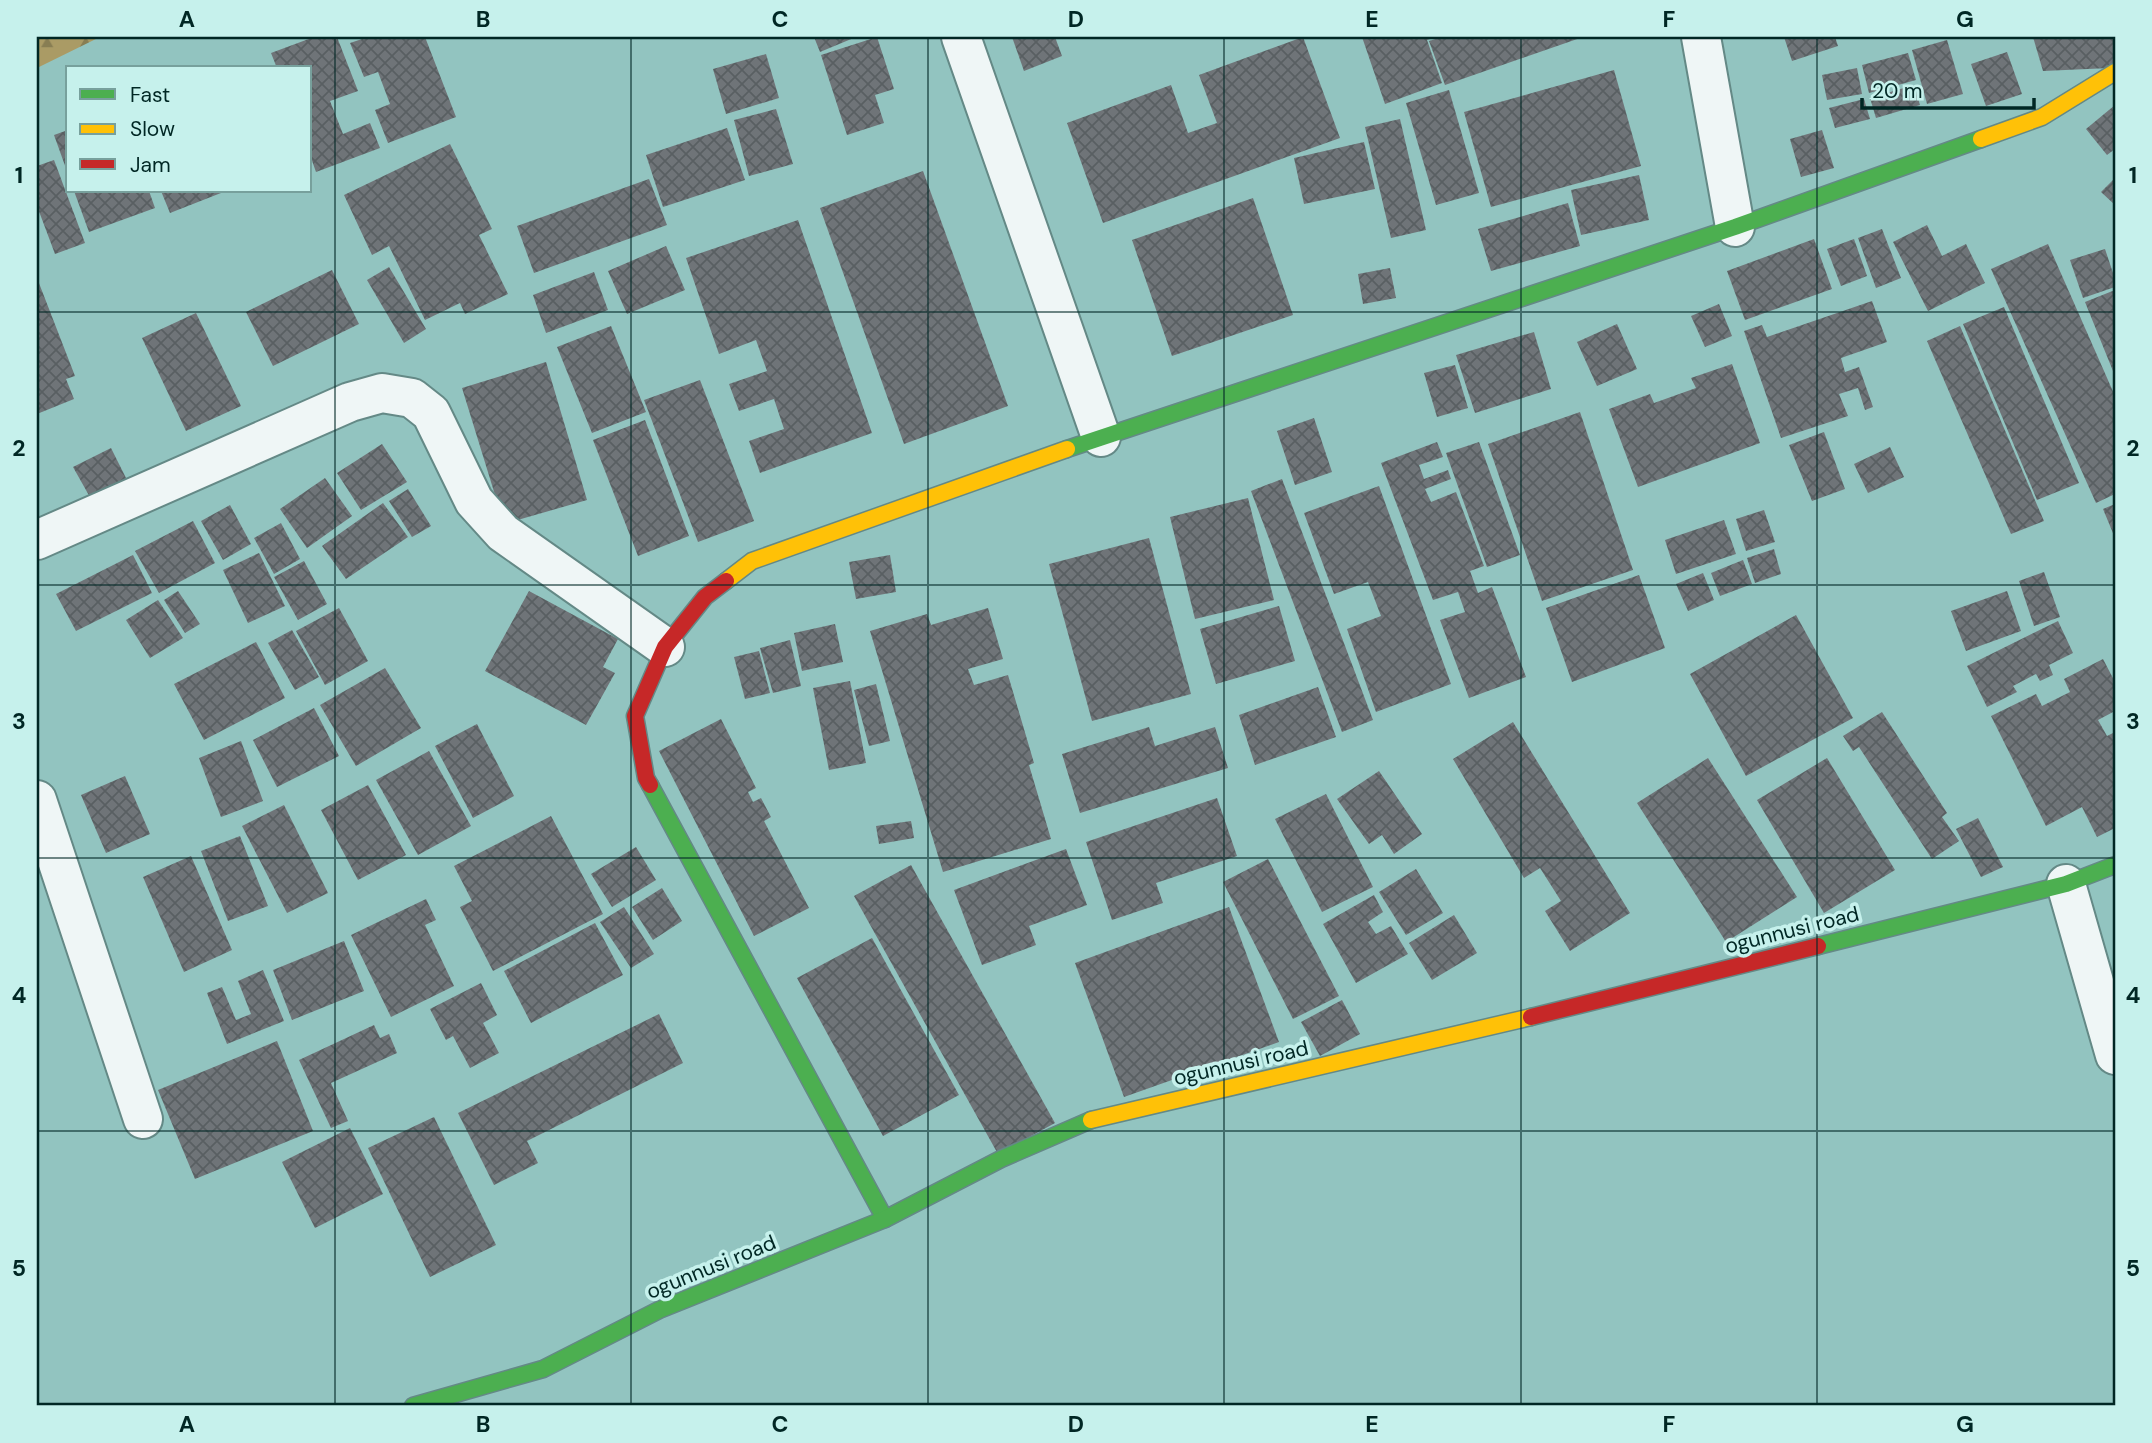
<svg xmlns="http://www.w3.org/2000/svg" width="2152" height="1443" viewBox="0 0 2152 1443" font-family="'DM Sans',sans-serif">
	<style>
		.forest { fill: url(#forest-firs) }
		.building { fill: url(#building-cross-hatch) }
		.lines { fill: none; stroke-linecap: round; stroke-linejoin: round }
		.street-casing { stroke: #648986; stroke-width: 42 }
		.fast-casing { stroke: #648986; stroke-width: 19 }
		.slow-casing { stroke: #648986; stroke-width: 19 }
		.jam-casing { stroke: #648986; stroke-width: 19 }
		.street { stroke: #eff6f6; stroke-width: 38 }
		.fast { stroke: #4caf50; stroke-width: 16 }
		.slow { stroke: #ffc107; stroke-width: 16 }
		.jam { stroke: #c62828; stroke-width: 16 }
		.grid { fill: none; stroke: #002724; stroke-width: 2; stroke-opacity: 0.55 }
		.labels { text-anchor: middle; stroke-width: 7; stroke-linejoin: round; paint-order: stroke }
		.street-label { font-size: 21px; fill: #002724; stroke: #c6f1ec }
		.neatline { fill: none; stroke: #002724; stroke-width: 2.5 }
		.grid-label { font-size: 23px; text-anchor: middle; font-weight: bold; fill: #002724 }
	</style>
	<defs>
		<pattern id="forest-firs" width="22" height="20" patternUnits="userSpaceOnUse" patternTransform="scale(1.75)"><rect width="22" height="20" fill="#aa9b65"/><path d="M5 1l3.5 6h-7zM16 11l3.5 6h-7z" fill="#887e53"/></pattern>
		<pattern id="building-cross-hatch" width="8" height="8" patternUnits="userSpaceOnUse" patternTransform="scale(1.75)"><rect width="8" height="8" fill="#6f7478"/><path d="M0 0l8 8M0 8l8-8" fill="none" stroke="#595f62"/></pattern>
	</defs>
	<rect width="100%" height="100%" fill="#92c4c0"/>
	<!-- forest -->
	<polygon class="forest" points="37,37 100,37 37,68"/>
	<!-- building -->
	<g class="building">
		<polygon points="314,37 337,37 358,91 330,101 343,134 370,123 380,148 316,172 310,155 310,68 277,68 271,53"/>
		<polygon points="368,37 425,37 456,117 388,143 375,110 390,104 378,72 364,77 350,43"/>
		<polygon points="814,37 856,37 820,52"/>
		<polygon points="877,37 894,89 875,95 884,123 847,135 821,55"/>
		<polygon points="1012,37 1055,37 1062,56 1024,71"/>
		<polygon points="1303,37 1340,138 1103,223 1067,123 1171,85 1188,133 1217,123 1199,75"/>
		<polygon points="1362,37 1436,37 1427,40 1442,83 1385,104"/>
		<polygon points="1442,37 1583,37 1445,85 1429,41"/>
		<polygon points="1784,37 1835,37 1838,46 1792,61"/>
		<polygon points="2033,37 2115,37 2115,63 2110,68 2043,71"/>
		<polygon points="1947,40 1963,94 1927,104 1912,50"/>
		<polygon points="2007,52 2022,94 1986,106 1971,64"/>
		<polygon points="1908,53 1916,80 1869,93 1862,65"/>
		<polygon points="766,54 779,98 726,114 713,69"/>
		<polygon points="1857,68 1862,94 1827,100 1822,75"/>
		<polygon points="1614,70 1641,166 1491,207 1464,112"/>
		<polygon points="1914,85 1920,105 1876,118 1870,98"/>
		<polygon points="1449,90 1479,193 1436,205 1406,103"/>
		<polygon points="1864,99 1870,119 1835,128 1829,108"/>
		<polygon points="2115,105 2115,149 2107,155 2086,129"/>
		<polygon points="776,109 793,164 749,176 734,120"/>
		<polygon points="1400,119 1426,230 1391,238 1365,127"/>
		<polygon points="727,128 745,180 663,207 646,155"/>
		<polygon points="68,130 68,174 54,135"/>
		<polygon points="1822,130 1834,168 1801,177 1790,139"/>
		<polygon points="1364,142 1375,189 1304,204 1294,158"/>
		<polygon points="450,144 492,229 479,235 508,294 465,314 460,303 425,320 389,246 372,255 344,195"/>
		<polygon points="54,160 85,243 55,254 37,206 37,166"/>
		<polygon points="923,171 1008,406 904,444 820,208"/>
		<polygon points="1639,175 1649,220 1581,235 1571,190"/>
		<polygon points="2115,178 2115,205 2101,192"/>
		<polygon points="649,179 667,225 534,273 517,226"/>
		<polygon points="74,191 149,191 155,208 89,232"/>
		<polygon points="161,191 226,191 170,213"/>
		<polygon points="1253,198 1293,315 1172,356 1132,240"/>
		<polygon points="1568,203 1580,246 1491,271 1478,229"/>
		<polygon points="798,220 872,433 760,473 749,441 784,429 774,399 739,411 729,384 767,371 756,340 719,354 686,258"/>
		<polygon points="1927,225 1942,256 1966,244 1985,283 1928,311 1893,242"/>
		<polygon points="1882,229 1901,278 1876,288 1858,238"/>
		<polygon points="1814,239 1832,289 1745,320 1727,271"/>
		<polygon points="1854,239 1867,276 1841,286 1827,249"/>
		<polygon points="2048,244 2115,396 2115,494 2096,503 1991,269"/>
		<polygon points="666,246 685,290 627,314 608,271"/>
		<polygon points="2105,249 2115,279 2115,287 2083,298 2070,260"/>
		<polygon points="389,267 426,329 404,343 367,280"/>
		<polygon points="1390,268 1396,298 1363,304 1358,274"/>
		<polygon points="332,270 359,324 273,366 246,312"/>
		<polygon points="594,272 608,310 546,333 533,295"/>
		<polygon points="37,278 75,376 66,379 74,399 37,414"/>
		<polygon points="2115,290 2115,376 2085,302"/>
		<polygon points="1872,301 1887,342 1841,358 1845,372 1859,367 1873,407 1865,410 1858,388 1839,394 1848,416 1781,438 1744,331 1762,325 1767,337"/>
		<polygon points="1719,304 1732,336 1705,347 1691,316"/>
		<polygon points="2004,307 2079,483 2037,500 1963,324"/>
		<polygon points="196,313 241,406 186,431 142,338"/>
		<polygon points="1617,324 1637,369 1597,386 1577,342"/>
		<polygon points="611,326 646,412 592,433 557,347"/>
		<polygon points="1960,326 2044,521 2011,534 1927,341"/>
		<polygon points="1534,332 1551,389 1475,413 1456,355"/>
		<polygon points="546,362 587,500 504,524 462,388"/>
		<polygon points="1732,364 1760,443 1638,487 1609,409 1650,394 1654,403 1696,388 1691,378"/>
		<polygon points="1455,365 1468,408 1437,417 1424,373"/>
		<polygon points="700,380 754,521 698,542 644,400"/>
		<polygon points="1580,412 1633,570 1542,601 1488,444"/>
		<polygon points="1314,418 1332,472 1295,485 1277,431"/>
		<polygon points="645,420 689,536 638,556 593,440"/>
		<polygon points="1824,432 1845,489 1812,501 1789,445"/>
		<polygon points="1437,442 1443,457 1419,465 1424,479 1448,470 1451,479 1425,489 1431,502 1456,492 1484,566 1470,571 1478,593 1492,587 1526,677 1469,698 1440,620 1465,612 1458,592 1433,600 1381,463"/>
		<polygon points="1479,442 1520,555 1487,567 1446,453"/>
		<polygon points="382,444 407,482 361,510 337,473"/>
		<polygon points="1890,447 1904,477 1868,493 1854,464"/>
		<polygon points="111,448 127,480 91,499 73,467"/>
		<polygon points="325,478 352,516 307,548 280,509"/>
		<polygon points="1282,479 1373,720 1342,732 1251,491"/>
		<polygon points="1379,486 1451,684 1376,712 1347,629 1381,616 1368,582 1334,594 1304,513"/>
		<polygon points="408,489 431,526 412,537 389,501"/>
		<polygon points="1248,498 1274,600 1195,619 1170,517"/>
		<polygon points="383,503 408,537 346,579 322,546"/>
		<polygon points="2115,504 2115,538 2103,509"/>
		<polygon points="230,505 251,544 223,560 201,521"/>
		<polygon points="1764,510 1775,542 1746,551 1736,519"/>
		<polygon points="1724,520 1736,554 1676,574 1665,540"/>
		<polygon points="193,521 215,563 159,593 135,551"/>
		<polygon points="281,523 300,559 274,574 254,538"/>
		<polygon points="1149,538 1191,694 1092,721 1049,564"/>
		<polygon points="1774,549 1781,574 1755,583 1747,558"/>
		<polygon points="259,553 285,606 248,623 223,570"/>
		<polygon points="133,555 152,593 76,631 56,594"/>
		<polygon points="890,555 896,592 856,599 849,562"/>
		<polygon points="1743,560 1752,584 1720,596 1711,573"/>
		<polygon points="304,561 327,604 298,620 274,577"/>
		<polygon points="2044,572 2060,617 2034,626 2019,581"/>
		<polygon points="1703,573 1714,600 1688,611 1676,584"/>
		<polygon points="1639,575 1665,648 1572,682 1546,608"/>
		<polygon points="178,591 200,624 185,633 164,600"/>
		<polygon points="529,591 618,639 603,667 615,673 586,725 485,671"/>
		<polygon points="2007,591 2021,631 1966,651 1951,611"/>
		<polygon points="158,600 183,638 150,658 126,620"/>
		<polygon points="1279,606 1295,661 1216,684 1200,629"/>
		<polygon points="339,608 368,661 325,685 296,631"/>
		<polygon points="988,608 1003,659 968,669 974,685 1008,675 1034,763 1029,765 1051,839 943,872 870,631 927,614 931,625"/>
		<polygon points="1796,615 1853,718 1746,776 1690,674"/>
		<polygon points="2058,621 2073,653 2049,665 2053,675 2040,681 2036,674 2013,686 2017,692 1987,707 1967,666"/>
		<polygon points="835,624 843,662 802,671 794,633"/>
		<polygon points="292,630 319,677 295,690 268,643"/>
		<polygon points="790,640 801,686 773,693 760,648"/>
		<polygon points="256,642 285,698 204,740 174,684"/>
		<polygon points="759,651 770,693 745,699 734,657"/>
		<polygon points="2103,659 2115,682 2115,711 2098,720 2107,736 2115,732 2115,828 2097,837 2082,807 2046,826 1991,716 2036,694 2042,706 2070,692 2064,679"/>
		<polygon points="385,668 421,728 356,766 320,705"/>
		<polygon points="850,681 866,763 829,770 813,688"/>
		<polygon points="876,684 890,741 869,746 854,690"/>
		<polygon points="1318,687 1336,737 1255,765 1239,715"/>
		<polygon points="314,708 339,756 277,787 253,740"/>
		<polygon points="1882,712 1947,813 1942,817 1959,841 1932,859 1859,747 1853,751 1843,736"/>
		<polygon points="721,719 756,788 748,792 753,802 761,798 771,817 764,821 809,908 754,936 659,751"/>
		<polygon points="1513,722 1630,913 1570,951 1545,911 1561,901 1540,868 1524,878 1453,759"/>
		<polygon points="477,724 514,796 473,818 435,746"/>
		<polygon points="1149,727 1155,746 1215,727 1228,768 1080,813 1062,754"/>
		<polygon points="241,741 263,801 221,817 199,758"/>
		<polygon points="429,751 471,826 418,855 376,780"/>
		<polygon points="1708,758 1797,897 1726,942 1637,803"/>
		<polygon points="1827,758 1895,870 1824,913 1757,800"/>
		<polygon points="1379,771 1422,834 1394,854 1382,835 1369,844 1337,799"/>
		<polygon points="125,776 150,834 106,853 81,795"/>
		<polygon points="368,785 406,855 358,880 321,810"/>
		<polygon points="1326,794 1373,887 1322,912 1275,819"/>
		<polygon points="1217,798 1237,856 1156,883 1163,903 1112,920 1086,842"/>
		<polygon points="284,805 328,893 287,913 242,826"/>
		<polygon points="551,816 603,914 493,971 460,907 472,901 454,866"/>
		<polygon points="1978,818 2003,867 1981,877 1956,829"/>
		<polygon points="911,821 914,838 879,844 876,826"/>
		<polygon points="240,836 268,906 228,921 201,851"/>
		<polygon points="636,847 656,880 612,907 591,874"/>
		<polygon points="1066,849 1087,905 1029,926 1036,945 982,965 954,890"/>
		<polygon points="191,856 232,950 184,972 143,877"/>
		<polygon points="1268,859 1339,996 1293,1019 1223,882"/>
		<polygon points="911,865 1055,1123 998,1154 854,896"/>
		<polygon points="1416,869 1443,913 1406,935 1379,892"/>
		<polygon points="662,888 682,921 653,940 632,907"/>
		<polygon points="1374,895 1383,912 1368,922 1376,934 1391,926 1408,954 1356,983 1323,924"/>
		<polygon points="426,899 436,920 425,925 454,986 391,1017 351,935"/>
		<polygon points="624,907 654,954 631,968 600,922"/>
		<polygon points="1229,907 1279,1042 1124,1097 1075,963"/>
		<polygon points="1454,915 1477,953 1432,980 1409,943"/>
		<polygon points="595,923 623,975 531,1023 504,971"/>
		<polygon points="872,938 959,1095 883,1136 797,978"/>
		<polygon points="344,941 364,991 292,1020 273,970"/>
		<polygon points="263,970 284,1021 227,1044 207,993 222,987 236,1020 251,1014 238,981"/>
		<polygon points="481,983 497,1015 483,1023 499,1053 470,1068 453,1036 446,1040 430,1009"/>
		<polygon points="1342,1000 1360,1034 1320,1056 1301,1022"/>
		<polygon points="659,1014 683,1063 527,1141 538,1163 494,1185 458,1113"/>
		<polygon points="374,1025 380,1038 389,1034 397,1053 331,1083 348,1121 331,1128 299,1060"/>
		<polygon points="277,1041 313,1131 195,1179 158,1090"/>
		<polygon points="434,1117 496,1245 430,1277 368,1148"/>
		<polygon points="350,1128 383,1194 315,1228 282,1162"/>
	</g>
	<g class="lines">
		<!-- street casing -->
		<g class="street-casing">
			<g id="street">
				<polyline points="961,37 1101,437"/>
				<polyline points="1701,37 1735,227"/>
				<polyline points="37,540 350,402 382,393 412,398 431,413 474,501 503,533 665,647"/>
				<polyline points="37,800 143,1119"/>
				<polyline points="2066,884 2115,1055"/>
			</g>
		</g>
		<!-- fast casing -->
		<g class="fast-casing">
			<g id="fast">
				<polyline points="1067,449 1735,227 1981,139"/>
				<polyline points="650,785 885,1219"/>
				<polyline points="1818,946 2066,884 2115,865"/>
				<polyline points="413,1406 543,1369 659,1310 885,1219 1001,1159 1091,1120"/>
			</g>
		</g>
		<!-- slow casing -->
		<g class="slow-casing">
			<g id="slow">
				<polyline points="1981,139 2042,117 2115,72"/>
				<polyline points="726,581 752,561 1067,449"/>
				<polyline points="1091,1120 1531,1017"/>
			</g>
		</g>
		<!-- jam casing -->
		<g class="jam-casing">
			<g id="jam">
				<polyline points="650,785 646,778 635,716 665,647 705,597 726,581"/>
				<polyline points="1531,1017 1818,946"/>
			</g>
		</g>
		<!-- street -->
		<use href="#street" class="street"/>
		<!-- fast -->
		<use href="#fast" class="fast"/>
		<!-- slow -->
		<use href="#slow" class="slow"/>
		<!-- jam -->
		<use href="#jam" class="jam"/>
	</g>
	<!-- grid -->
	<path class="grid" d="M335 37V1406M631 37V1406M928 37V1406M1224 37V1406M1521 37V1406M1817 37V1406M37 312H2115M37 585H2115M37 858H2115M37 1131H2115"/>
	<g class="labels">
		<!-- street labels -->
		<g class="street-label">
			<text transform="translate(1792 930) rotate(-14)" y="7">ogunnusi road</text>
			<text transform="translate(1241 1063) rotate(-13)" y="7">ogunnusi road</text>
			<text transform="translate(711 1267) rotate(-22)" y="7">ogunnusi road</text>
		</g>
	</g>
	<!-- border -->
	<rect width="2152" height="1443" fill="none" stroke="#c6f1ec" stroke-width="77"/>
	<!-- legend -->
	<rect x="66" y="66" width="245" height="126" fill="#c6f1ec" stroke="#77a09c" stroke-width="2"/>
	<rect x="80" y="89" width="35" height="10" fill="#4caf50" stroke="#77a09c" stroke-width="2"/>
	<text x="130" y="102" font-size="21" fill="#002724">Fast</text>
	<rect x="80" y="124" width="35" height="10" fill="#ffc107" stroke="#77a09c" stroke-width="2"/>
	<text x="130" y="136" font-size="21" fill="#002724">Slow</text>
	<rect x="80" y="159" width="35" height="10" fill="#c62828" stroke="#77a09c" stroke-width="2"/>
	<text x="130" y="172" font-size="21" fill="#002724">Jam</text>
	<!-- scale -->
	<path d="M1862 98v10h172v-10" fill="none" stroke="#002724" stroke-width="3.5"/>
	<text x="1872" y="98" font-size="21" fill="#002724" stroke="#c6f1ec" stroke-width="5" paint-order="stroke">20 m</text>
	<rect x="38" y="38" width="2076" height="1366" class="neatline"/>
	<g class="grid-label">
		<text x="187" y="27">A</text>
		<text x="483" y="27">B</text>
		<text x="780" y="27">C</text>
		<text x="1076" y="27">D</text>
		<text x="1372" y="27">E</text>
		<text x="1669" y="27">F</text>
		<text x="1965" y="27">G</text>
		<text x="19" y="183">1</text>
		<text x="2133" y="183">1</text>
		<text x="19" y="456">2</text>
		<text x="2133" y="456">2</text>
		<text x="19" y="729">3</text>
		<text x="2133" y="729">3</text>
		<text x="19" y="1003">4</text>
		<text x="2133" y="1003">4</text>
		<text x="19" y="1276">5</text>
		<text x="2133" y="1276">5</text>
		<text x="187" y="1432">A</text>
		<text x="483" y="1432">B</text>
		<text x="780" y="1432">C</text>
		<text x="1076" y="1432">D</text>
		<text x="1372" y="1432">E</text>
		<text x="1669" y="1432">F</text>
		<text x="1965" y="1432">G</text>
	</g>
</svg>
